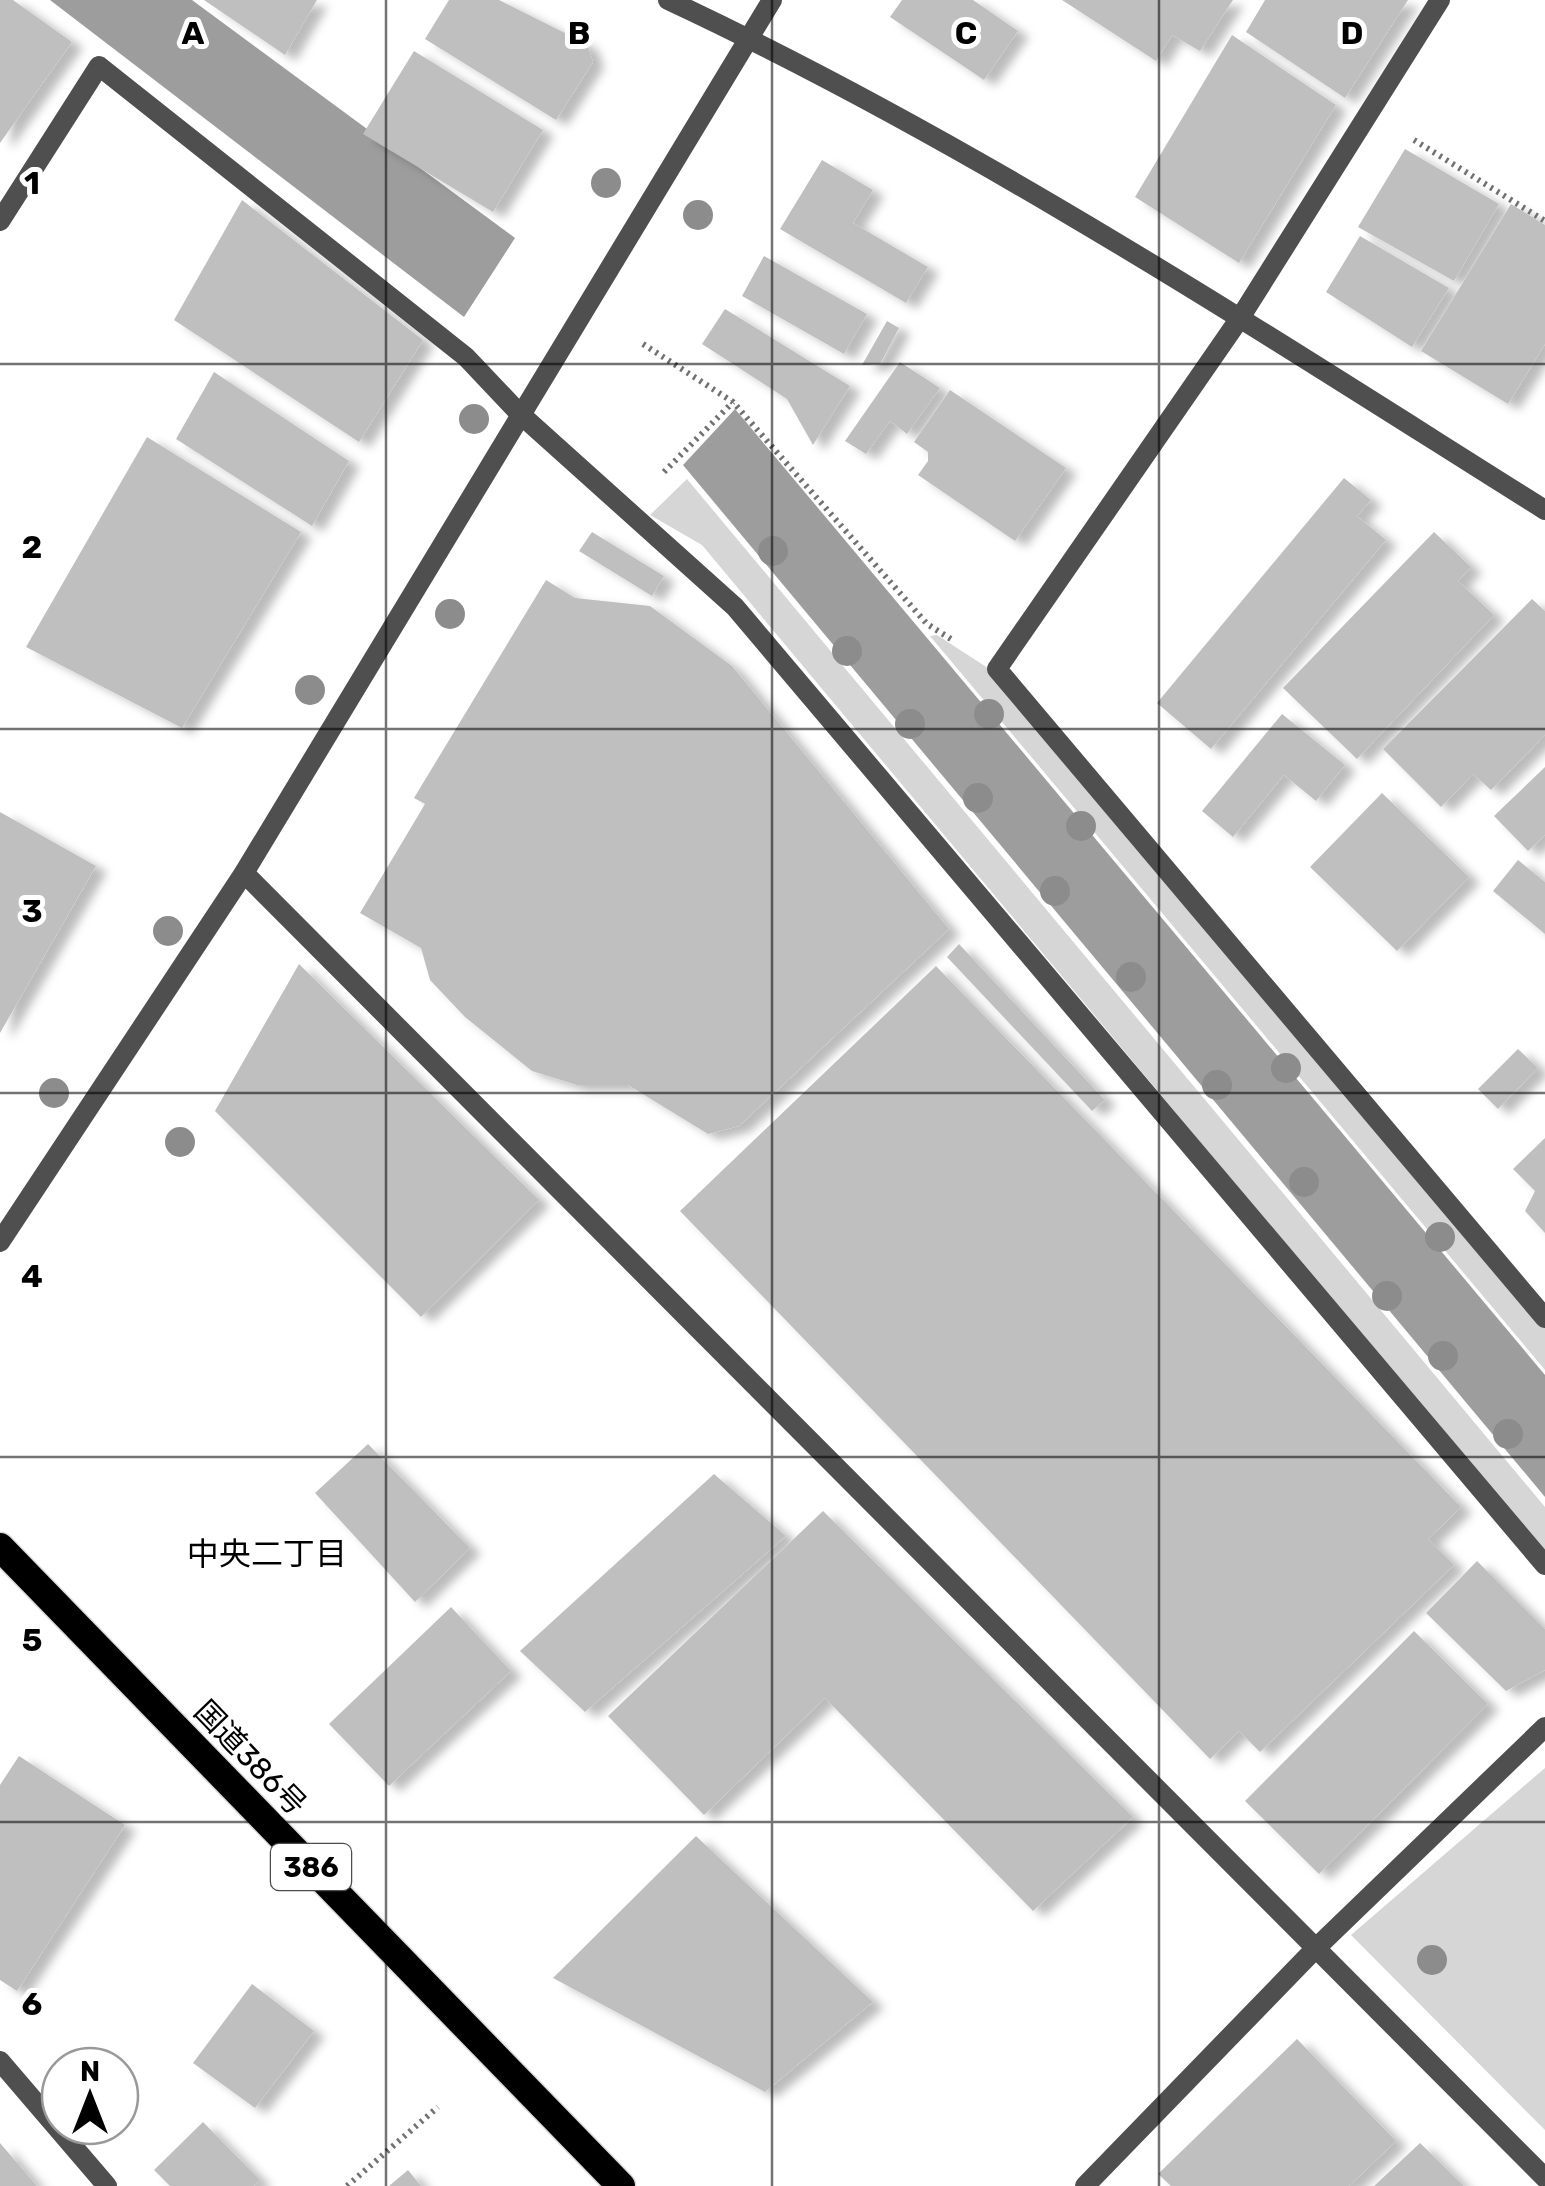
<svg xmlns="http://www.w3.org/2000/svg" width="1545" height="2186" viewBox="0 0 1545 2186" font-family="Rubik,'Noto Sans JP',sans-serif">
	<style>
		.green { fill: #d6d6d6 }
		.water { fill: #9d9d9d }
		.building { fill: #bfbfbf; filter: url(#shadow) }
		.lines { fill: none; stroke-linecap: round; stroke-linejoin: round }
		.trunk-casing { stroke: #dbdbdb; stroke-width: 31 }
		.path { stroke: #717171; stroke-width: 6; stroke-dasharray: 2.5 5; stroke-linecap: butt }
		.minor { stroke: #4f4f4f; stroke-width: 20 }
		.tertiary { stroke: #4f4f4f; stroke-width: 20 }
		.trunk { stroke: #000; stroke-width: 28 }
		.tree { fill: #8c8c8c }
		.grid { fill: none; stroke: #000; stroke-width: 2.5; stroke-opacity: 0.55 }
		.labels { text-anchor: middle; stroke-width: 10; stroke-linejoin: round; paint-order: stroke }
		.shield { fill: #fff; stroke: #4c4c4c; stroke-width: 2.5 }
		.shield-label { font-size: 28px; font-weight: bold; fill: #000 }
		.street-label { font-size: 30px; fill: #000; stroke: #fff }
		.neighbourhood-label { font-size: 32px; fill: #000; stroke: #fff }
		.grid-label { font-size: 32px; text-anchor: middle; font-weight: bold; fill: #000; stroke: #fff; stroke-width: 10; stroke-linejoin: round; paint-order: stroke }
	</style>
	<defs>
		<filter id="shadow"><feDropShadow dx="11" dy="6" stdDeviation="5" flood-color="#0004"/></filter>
	</defs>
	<rect width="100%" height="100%" fill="#fff"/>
	<!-- green -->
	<g class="green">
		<polygon points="687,479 1545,1507 1545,1555 702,545 650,515"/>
		<polygon points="937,635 994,672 1545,1326 1545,1370 930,636"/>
		<polygon points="1545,1768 1545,2130 1351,1935"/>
	</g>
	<!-- water -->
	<g class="water">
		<polygon points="50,0 192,0 515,238 464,317"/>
		<polygon points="735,409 1545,1375 1545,1497 683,465"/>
	</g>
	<!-- building -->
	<g class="building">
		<polygon points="0,0 13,0 72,42 0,143"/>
		<polygon points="204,0 317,0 285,55"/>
		<polygon points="449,0 499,0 587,44 593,62 556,120 425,39"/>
		<polygon points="902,0 973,0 1018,31 984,80 890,17"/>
		<polygon points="1062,0 1233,0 1200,51 1172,35 1156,61"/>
		<polygon points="1265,0 1408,0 1345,98 1246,32"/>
		<polygon points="1232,35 1336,105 1239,263 1135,197"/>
		<polygon points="414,51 543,130 493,212 363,134"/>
		<polygon points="1405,149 1499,204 1454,281 1358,227"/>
		<polygon points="822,160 873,190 853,223 928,267 906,303 780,229"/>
		<polygon points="242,200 423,340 359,442 174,320"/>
		<polygon points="1511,204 1545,225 1545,344 1508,404 1421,351"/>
		<polygon points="1360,236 1449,288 1412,347 1326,292"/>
		<polygon points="764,256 867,314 844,354 742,296"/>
		<polygon points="725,309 850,386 813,445 787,399 702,344"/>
		<polygon points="887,321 899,328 880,364 862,365"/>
		<polygon points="900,362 940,388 907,434 890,421 866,454 845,441"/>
		<polygon points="214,372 349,461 312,526 176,439"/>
		<polygon points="950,390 1066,468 1015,541 918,475 928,461 928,452 914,442"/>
		<polygon points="147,437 301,532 182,728 26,647"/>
		<polygon points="1344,478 1371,500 1357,516 1386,540 1211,749 1157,703"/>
		<polygon points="592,532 664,576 652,596 579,551"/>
		<polygon points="1434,532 1471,567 1458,581 1494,615 1357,759 1283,688"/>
		<polygon points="546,580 575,598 650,606 732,666 949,929 739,1126 708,1134 628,1085 577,1085 532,1071 465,1017 430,980 421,948 360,913 425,804 414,798"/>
		<polygon points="1532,599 1545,611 1545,735 1491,790 1473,774 1441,807 1383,749"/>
		<polygon points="1282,714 1345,765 1316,801 1284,775 1233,837 1202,811"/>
		<polygon points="1545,767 1545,835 1528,851 1494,816"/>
		<polygon points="1382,793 1469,877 1397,951 1310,867"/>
		<polygon points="0,812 96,866 0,1033"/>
		<polygon points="1518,860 1545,882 1545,934 1493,891"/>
		<polygon points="959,944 1105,1100 1092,1111 947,957"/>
		<polygon points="299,964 539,1200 421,1317 215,1111"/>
		<polygon points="936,966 1461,1507 1428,1539 1454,1565 1260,1752 1239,1731 1210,1759 680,1211"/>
		<polygon points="1518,1049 1538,1068 1498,1109 1478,1089"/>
		<polygon points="1545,1138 1545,1233 1525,1211 1535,1191 1513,1169"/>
		<polygon points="368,1444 470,1548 415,1602 315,1493"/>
		<polygon points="714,1474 786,1536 585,1712 520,1651"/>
		<polygon points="823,1511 1133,1817 1033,1911 825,1698 704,1815 608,1716"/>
		<polygon points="1477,1561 1545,1629 1545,1670 1506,1691 1426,1613"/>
		<polygon points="451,1607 511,1671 389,1786 329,1724"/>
		<polygon points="1414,1631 1488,1704 1319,1874 1245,1801"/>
		<polygon points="19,1756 125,1825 17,1991 0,1980 0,1785"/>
		<polygon points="696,1836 873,2002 765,2092 553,1978"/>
		<polygon points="252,1984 314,2031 255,2108 193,2063"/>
		<polygon points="1297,2039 1396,2141 1349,2186 1171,2186 1158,2174"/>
		<polygon points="203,2122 260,2180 254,2186 170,2186 154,2170"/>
		<polygon points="0,2143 37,2186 0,2186"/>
		<polygon points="1420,2143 1464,2186 1374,2186"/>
		<polygon points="408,2170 421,2186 389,2186"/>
	</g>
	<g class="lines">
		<!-- trunk casing -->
		<g class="trunk-casing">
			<polyline id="trunk" points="0,1547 621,2186"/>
		</g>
		<!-- path -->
		<g class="path">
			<polyline points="1414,140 1545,221"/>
			<polyline points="643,344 733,402 927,624 954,641"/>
			<polyline points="664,472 733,402"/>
			<polyline points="347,2186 438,2107"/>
		</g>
		<!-- minor -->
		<g class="minor">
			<path d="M668 0C974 143 1260 331 1545 510"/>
			<polyline points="1440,0 1240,318 997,669 1545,1318"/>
			<polyline points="0,221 99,66 466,357 519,413 735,607 1545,1565"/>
			<polyline points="244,873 1545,2178"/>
			<polyline points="0,2061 107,2186"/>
			<polyline points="1085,2186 1314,1950 1545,1727"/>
		</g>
		<!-- tertiary -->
		<polyline class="tertiary" points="0,1242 244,873 772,0"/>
		<!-- trunk -->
		<use href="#trunk" class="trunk"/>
	</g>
	<!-- trees -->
	<g class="tree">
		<circle cx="606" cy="183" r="15"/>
		<circle cx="698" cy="215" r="15"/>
		<circle cx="474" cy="419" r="15"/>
		<circle cx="773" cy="551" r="15"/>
		<circle cx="450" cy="614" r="15"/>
		<circle cx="847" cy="651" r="15"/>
		<circle cx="310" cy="690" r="15"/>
		<circle cx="989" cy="714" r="15"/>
		<circle cx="910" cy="724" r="15"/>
		<circle cx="978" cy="798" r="15"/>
		<circle cx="1081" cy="826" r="15"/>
		<circle cx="1055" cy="891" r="15"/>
		<circle cx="168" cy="931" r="15"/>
		<circle cx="1131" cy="977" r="15"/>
		<circle cx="1286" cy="1068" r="15"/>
		<circle cx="1217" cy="1085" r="15"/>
		<circle cx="54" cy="1093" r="15"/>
		<circle cx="180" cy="1142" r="15"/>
		<circle cx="1304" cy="1182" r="15"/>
		<circle cx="1440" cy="1237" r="15"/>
		<circle cx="1387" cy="1296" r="15"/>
		<circle cx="1443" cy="1356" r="15"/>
		<circle cx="1508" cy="1434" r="15"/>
		<circle cx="1432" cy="1960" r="15"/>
	</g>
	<!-- grid -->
	<path class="grid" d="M386 0V2186M772 0V2186M1159 0V2186M0 364H1545M0 729H1545M0 1093H1545M0 1457H1545M0 1822H1545"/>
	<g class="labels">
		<!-- shield labels -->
		<rect class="shield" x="271" y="1844" width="80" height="46" rx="8"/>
		<g class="shield-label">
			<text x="311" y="1877">386</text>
		</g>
		<!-- street labels -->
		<g class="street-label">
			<text transform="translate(250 1758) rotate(46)" y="10">国道386号</text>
		</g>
		<!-- neighbourhood labels -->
		<g class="neighbourhood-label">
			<text x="267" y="1565">中央二丁目</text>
		</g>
	</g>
	<g class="grid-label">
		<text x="193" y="44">A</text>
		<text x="579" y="44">B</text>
		<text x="966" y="44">C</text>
		<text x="1352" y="44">D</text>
		<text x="32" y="194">1</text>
		<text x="32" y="558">2</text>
		<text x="32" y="922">3</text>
		<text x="32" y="1287">4</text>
		<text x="32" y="1651">5</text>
		<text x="32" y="2015">6</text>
	</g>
	<!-- north arrow -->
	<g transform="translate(90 2096)"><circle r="48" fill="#ffffff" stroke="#999999" stroke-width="2.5"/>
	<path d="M0-8L18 38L0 25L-18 38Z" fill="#000000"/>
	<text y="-15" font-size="28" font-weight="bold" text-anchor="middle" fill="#000000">N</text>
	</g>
</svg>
